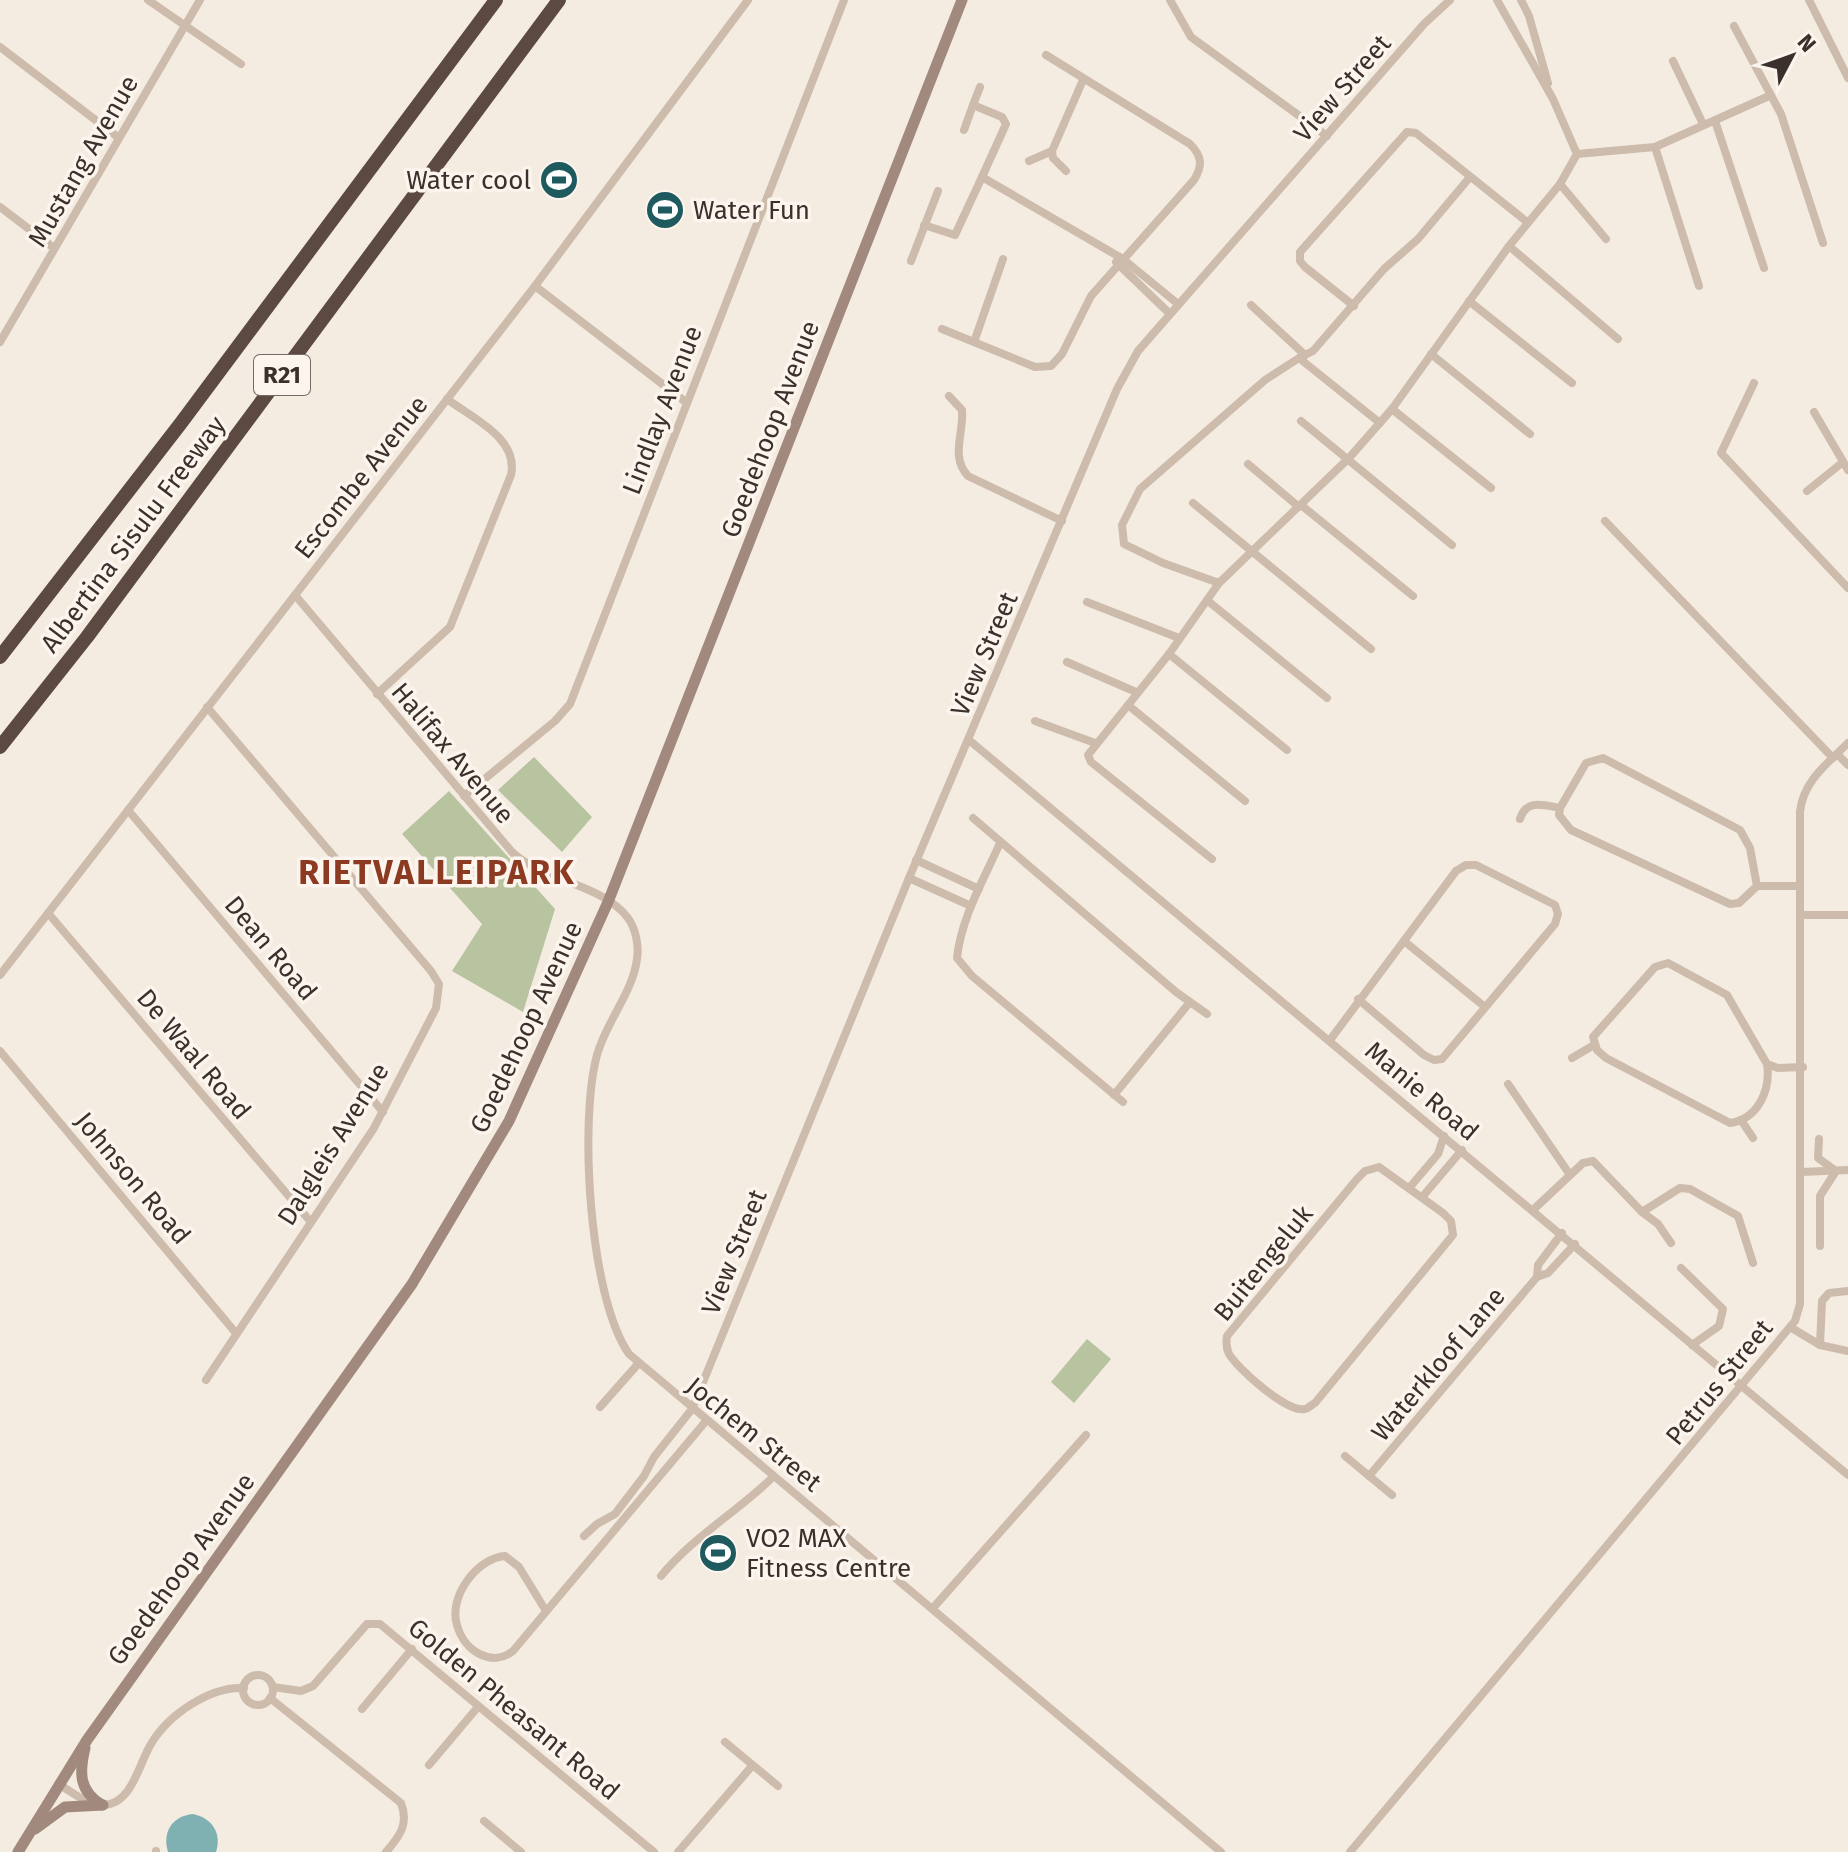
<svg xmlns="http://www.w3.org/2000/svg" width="1848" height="1852" viewBox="0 0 1848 1852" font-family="'Fira Sans',sans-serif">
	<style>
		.green { fill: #b8c4a0 }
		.water { fill: #7fb0b2 }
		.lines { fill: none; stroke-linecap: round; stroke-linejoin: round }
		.minor { stroke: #cdbbac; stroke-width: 8 }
		.secondary { stroke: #a18a7d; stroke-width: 11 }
		.motorway { stroke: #5c4a42; stroke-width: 14 }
		.labels { text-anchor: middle; stroke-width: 7; stroke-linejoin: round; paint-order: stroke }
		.shield { fill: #fbf5ee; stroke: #756b66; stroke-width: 2 }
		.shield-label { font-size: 24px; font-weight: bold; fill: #3b302b }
		.street-label { font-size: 26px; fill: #3b302b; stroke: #fbf5ee }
		.poi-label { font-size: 26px; fill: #3b302b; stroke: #fbf5ee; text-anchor: start }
		.district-label { font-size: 34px; font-weight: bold; letter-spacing: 2px; fill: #8c3b22; stroke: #fbf5ee }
	</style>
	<rect width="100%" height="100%" fill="#f4ebe1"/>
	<!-- green -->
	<g class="green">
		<polygon points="534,757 592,817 562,852 498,790"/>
		<polygon points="449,791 555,909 523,1012 452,971 482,924 402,834"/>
		<polygon points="1087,1339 1111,1359 1074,1403 1051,1382"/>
	</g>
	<!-- water -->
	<path class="water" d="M193 1814C212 1818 222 1833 216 1852H168C162 1832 172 1816 193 1814Z"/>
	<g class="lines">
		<!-- minor -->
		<g class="minor">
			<polyline points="148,0 241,64"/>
			<polyline points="1170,0 1191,37 1327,136"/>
			<polyline points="1497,0 1553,99 1577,154"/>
			<polyline points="1521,0 1529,16 1548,83"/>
			<polyline points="1809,0 1848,78"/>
			<polyline points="1734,26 1781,114 1823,243"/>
			<polyline points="0,47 119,138"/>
			<polyline points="1673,61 1703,124"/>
			<polyline points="980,87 973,105 1002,117 1006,124 982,177 1123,259 1178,304"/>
			<polyline points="1715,121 1764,268"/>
			<polyline points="964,130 973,105"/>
			<polyline points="1655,147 1699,286"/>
			<polyline points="1577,154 1655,147 1769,96"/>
			<polyline points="1029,161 1052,151"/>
			<polyline points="1066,171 1053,158 1052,151 1083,80"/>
			<polyline points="1560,184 1606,239"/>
			<polyline points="0,207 54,248"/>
			<polyline points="924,225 955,235 982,177"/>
			<polyline points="1509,246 1618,339"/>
			<polyline points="911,261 938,191"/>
			<polyline points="1116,262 1170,314"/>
			<polyline points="535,286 687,403"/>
			<polyline points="1469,301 1572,383"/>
			<polyline points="1251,305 1305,355"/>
			<polyline points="1354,306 1305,267 1300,261 1300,252 1407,132 1416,133 1527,222"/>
			<path d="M942 329 1035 367 1051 366 1062 354 1091 296 1194 180C1203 165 1202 156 1190 144L1046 55"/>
			<polyline points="0,342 200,0"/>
			<polyline points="974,342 1003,259"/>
			<polyline points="1431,354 1530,434"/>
			<polyline points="1299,358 1313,351 1384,269 1418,239 1470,177"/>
			<polyline points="1754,383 1721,453 1848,588"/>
			<path d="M949 396 962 410C964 434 950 457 968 476L1062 521"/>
			<polyline points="1392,409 1491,488"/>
			<polyline points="1814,412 1848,470"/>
			<polyline points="1301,421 1452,545"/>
			<polyline points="1248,464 1299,507"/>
			<polyline points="1807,491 1843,462"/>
			<polyline points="1193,503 1371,649"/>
			<polyline points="1301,505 1413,596"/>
			<polyline points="1605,521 1833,758"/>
			<polyline points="1219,583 1163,563 1124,544 1122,525 1140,489 1265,380 1299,358 1380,423"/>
			<path d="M295 595 512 852C544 882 601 883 628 918 636 929 639 946 637 959 633 992 606 1022 597 1055 579 1121 589 1297 629 1354L1221 1852"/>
			<polyline points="1208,601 1327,698"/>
			<polyline points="1087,602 1179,638"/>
			<polyline points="1169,654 1287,750"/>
			<polyline points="1067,662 1136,692"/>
			<path d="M377 694 450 627 511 475C519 438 472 418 447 399"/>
			<polyline points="1128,705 1245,801"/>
			<polyline points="1035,721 1095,743"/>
			<polyline points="969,740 1848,1475"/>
			<polyline points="1837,754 1848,765"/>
			<polyline points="464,796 555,721 570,704 844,0"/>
			<polyline points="128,810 383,1112"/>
			<polyline points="973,818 1176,992 1207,1014"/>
			<path d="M1520 819C1526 799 1543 805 1560 808"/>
			<path d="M1000 843C984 879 961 918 957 958L972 976 1123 1102"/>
			<polyline points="1212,859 1091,762 1088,755 1169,654 1219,583 1349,458 1392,409 1509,246 1560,184 1577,154"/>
			<polyline points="916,860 979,889"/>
			<polyline points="909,878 971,906"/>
			<polyline points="1757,886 1750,848 1740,830 1603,758 1586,763 1560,808 1559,815 1571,830 1730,904 1739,903 1757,886 1800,886"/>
			<polyline points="48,913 310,1221"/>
			<polyline points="1800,915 1848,915"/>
			<polyline points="1404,941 1485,1007"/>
			<polyline points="0,975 535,286 748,0"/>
			<polyline points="1330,1040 1456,871 1466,865 1476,865 1555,905 1558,914 1555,924 1442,1059 1434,1060 1424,1055 1358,999"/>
			<polyline points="0,1051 235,1332"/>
			<polyline points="1572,1058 1594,1045"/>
			<path d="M1767 1064C1771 1090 1758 1119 1730 1123L1606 1058 1597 1050 1593 1037 1655 967 1668 963 1727 995 1767 1064 1778 1068 1803 1067"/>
			<polyline points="1508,1084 1570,1175"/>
			<polyline points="1114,1095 1190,1002"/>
			<polyline points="1741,1120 1753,1138"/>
			<polyline points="1819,1139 1818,1158 1836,1171 1820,1196 1820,1246"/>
			<path d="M1379 1167 1443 1213 1451 1221 1453 1235 1315 1403C1313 1404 1307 1409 1305 1409 1287 1413 1238 1369 1229 1354 1226 1348 1226 1342 1227 1336L1357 1179 1365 1171Z"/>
			<polyline points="1801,1172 1848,1170"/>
			<polyline points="1410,1187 1438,1154 1444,1136"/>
			<polyline points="1423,1196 1462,1150"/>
			<polyline points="1533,1210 1583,1163 1593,1161 1642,1212 1680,1188 1690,1189 1738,1216 1753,1263"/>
			<polyline points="1642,1212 1658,1224 1671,1243"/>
			<polyline points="1681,1268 1723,1309 1719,1326 1692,1345"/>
			<polyline points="1537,1277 1538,1265 1562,1233"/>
			<polyline points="1790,1327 1820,1345 1848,1351"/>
			<polyline points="1820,1345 1822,1301 1829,1293 1848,1291"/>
			<polyline points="206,1380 374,1128 436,1008 439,984 431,971 207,707"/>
			<polyline points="600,1407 638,1364"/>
			<polyline points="1345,1456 1392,1495"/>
			<polyline points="1369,1476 1537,1277 1548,1273 1575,1244"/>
			<polyline points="584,1536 597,1524 615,1514 644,1476 654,1457 692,1409 909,878 1117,389 1138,351 1424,24 1450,0"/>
			<path d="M661 1576C693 1537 737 1512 773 1477"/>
			<polyline points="933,1608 1086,1435"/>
			<path d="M546 1611 519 1567 505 1556C477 1558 448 1597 457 1625 464 1651 492 1668 513 1651L706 1421"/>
			<circle cx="258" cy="1690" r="15"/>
			<polyline points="273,1687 301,1691 313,1686 367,1624 380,1624 654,1852"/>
			<path d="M270 1698 401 1803C409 1824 400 1836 386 1852"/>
			<polyline points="362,1709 412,1649"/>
			<polyline points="725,1742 778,1786"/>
			<polyline points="429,1765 477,1708"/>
			<path d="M58 1784C71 1791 89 1806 103 1805 132 1805 139 1763 151 1744 168 1715 210 1686 244 1688"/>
			<polyline points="484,1821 521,1852"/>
			<polyline points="156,1852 156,1851"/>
			<polyline points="678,1852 752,1766"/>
			<path d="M1350 1852 1795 1321 1800 1304V812C1803 781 1827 764 1848 743"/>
		</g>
		<!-- secondary -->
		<g class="secondary">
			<path d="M85 1748C79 1773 79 1791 102 1805"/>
			<polyline points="35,1829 65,1807 103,1805"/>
			<polyline points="18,1852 87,1740 412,1284 509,1121 608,902 962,0"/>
		</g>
		<!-- motorway -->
		<g class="motorway">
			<polyline points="0,657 181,423 496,0"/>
			<polyline points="0,747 87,637 559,0"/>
		</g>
	</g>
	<!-- icons -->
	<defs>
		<g id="stadium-disc" transform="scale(2)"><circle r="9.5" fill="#1f5a5e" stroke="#fbf5ee"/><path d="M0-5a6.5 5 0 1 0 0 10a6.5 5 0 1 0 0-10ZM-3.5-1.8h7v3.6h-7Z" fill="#fff"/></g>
	</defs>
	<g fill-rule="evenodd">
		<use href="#stadium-disc" x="559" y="180"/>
		<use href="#stadium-disc" x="665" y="210"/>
		<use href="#stadium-disc" x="718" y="1553"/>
	</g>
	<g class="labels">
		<!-- shield labels -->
		<rect class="shield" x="254" y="355" width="56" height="40" rx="6"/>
		<g class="shield-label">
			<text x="282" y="383">R21</text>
		</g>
		<!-- street labels -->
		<g class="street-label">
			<text transform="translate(1342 88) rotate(-49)" y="9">View Street</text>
			<text transform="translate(83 161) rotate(-60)" y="9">Mustang Avenue</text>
			<text transform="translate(662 410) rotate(-69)" y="9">Lindlay Avenue</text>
			<text transform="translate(770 429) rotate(-69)" y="9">Goedehoop Avenue</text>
			<text transform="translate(361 477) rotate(-52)" y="9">Escombe Avenue</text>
			<text transform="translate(133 534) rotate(-53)" y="9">Albertina Sisulu Freeway</text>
			<text transform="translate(984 654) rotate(-67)" y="9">View Street</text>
			<text transform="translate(453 753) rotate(50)" y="9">Halifax Avenue</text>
			<text transform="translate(271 948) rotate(50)" y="9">Dean Road</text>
			<text transform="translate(526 1027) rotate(-65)" y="9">Goedehoop Avenue</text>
			<text transform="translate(194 1054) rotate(50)" y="9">De Waal Road</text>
			<text transform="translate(1422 1091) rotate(40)" y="9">Manie Road</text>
			<text transform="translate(333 1144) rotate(-58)" y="9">Dalgleis Avenue</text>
			<text transform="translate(133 1178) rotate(50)" y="9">Johnson Road</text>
			<text transform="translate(734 1252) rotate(-68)" y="9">View Street</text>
			<text transform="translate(1263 1263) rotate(-51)" y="9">Buitengeluk</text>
			<text transform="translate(1438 1364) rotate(-50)" y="9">Waterkloof Lane</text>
			<text transform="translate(1719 1382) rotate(-51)" y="9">Petrus Street</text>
			<text transform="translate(754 1434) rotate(39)" y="9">Jochem Street</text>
			<text transform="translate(181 1569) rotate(-54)" y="9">Goedehoop Avenue</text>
			<text transform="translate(514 1709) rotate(40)" y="9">Golden Pheasant Road</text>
		</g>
		<!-- poi labels -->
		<g class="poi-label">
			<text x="531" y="189" text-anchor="end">Water cool</text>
			<text x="693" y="219">Water Fun</text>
			<text x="746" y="1547">VO2 MAX<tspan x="746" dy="30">Fitness Centre</tspan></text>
		</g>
		<!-- district labels -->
		<g class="district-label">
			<text x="437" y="884">RIETVALLEIPARK</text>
		</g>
	</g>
	<!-- north arrow -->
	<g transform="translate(1792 56) rotate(49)" stroke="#fbf5ee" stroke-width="6" paint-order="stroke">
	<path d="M0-6L14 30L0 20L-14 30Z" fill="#3b302b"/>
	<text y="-12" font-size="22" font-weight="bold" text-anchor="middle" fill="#3b302b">N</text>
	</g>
</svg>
